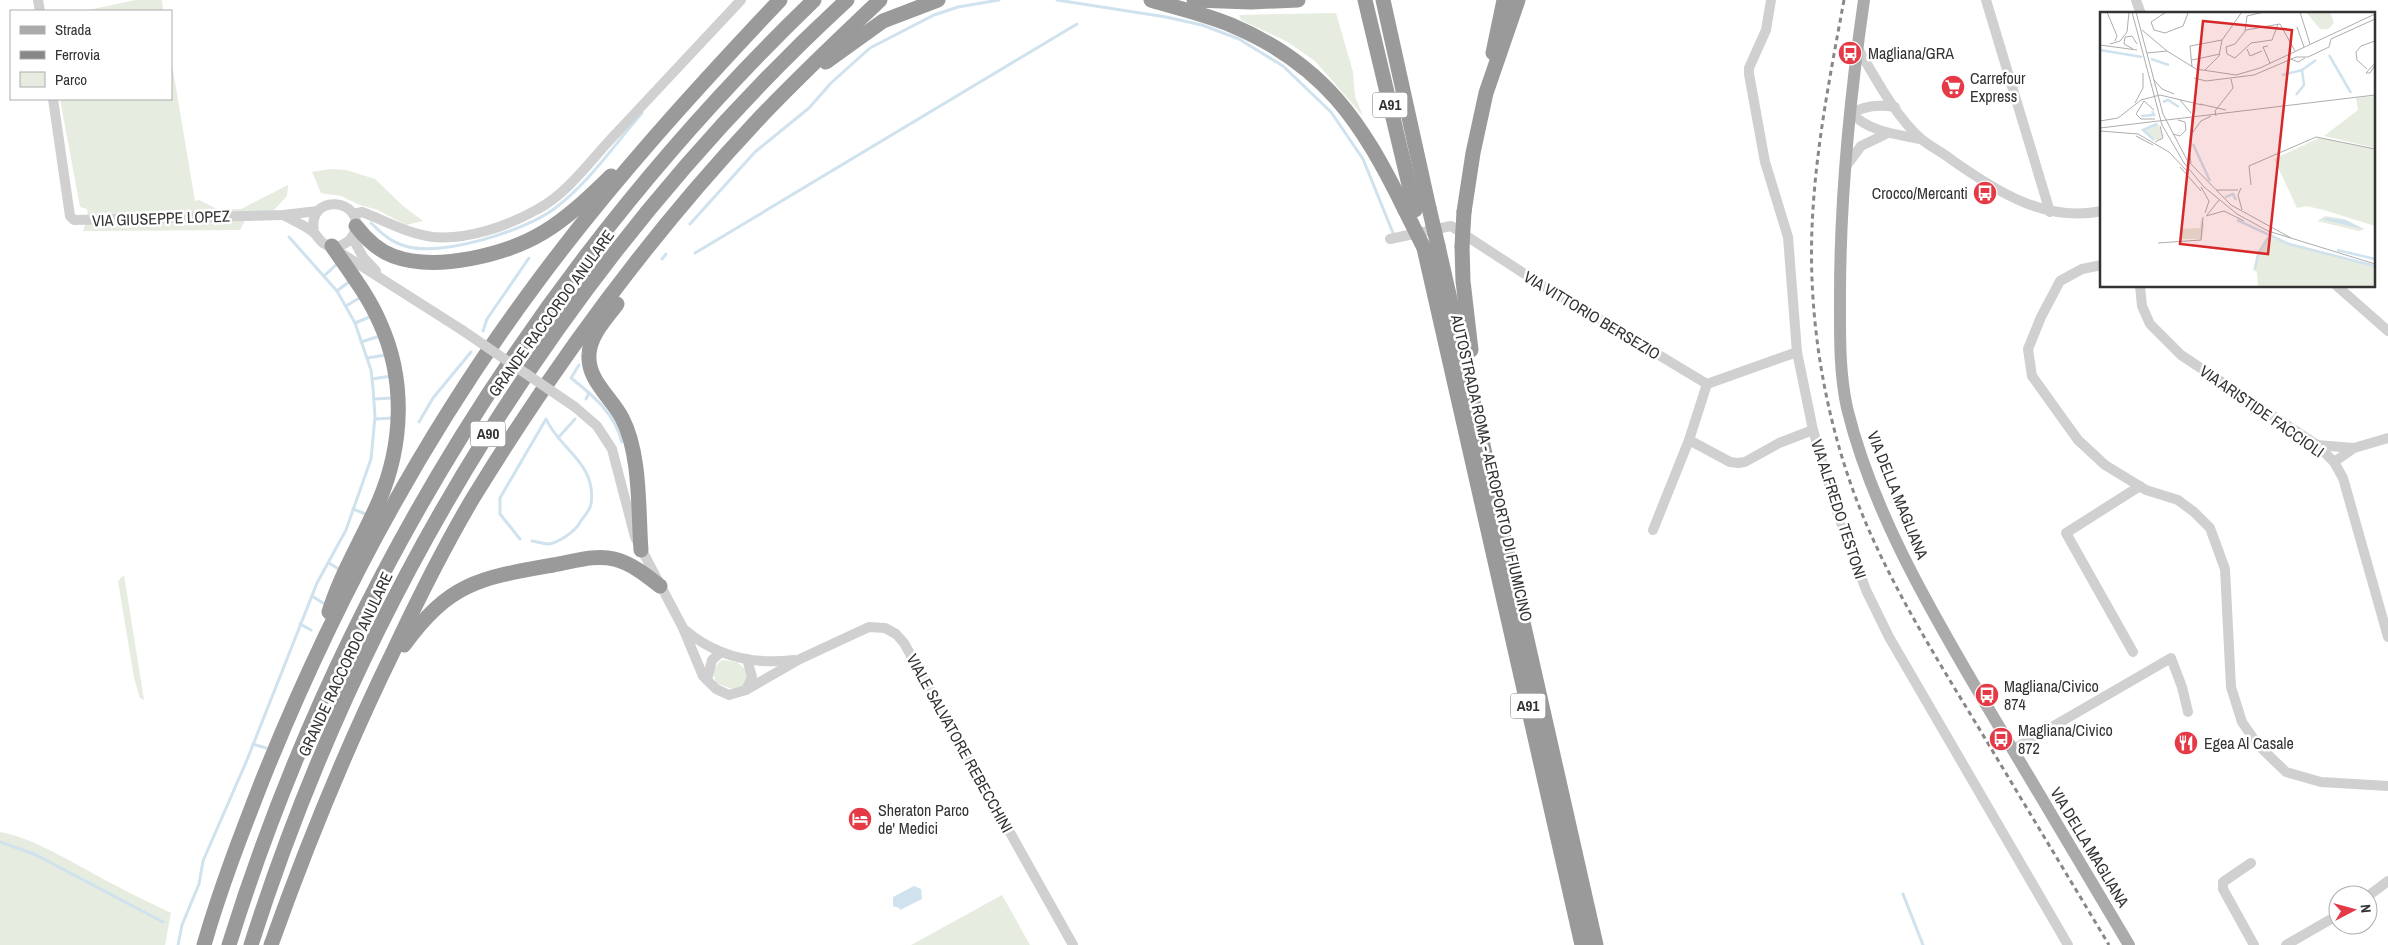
<svg xmlns="http://www.w3.org/2000/svg" width="2388" height="945" viewBox="0 0 2388 945" font-family="'Archivo Narrow',sans-serif">
	<style>
		.green { fill: #e6ecdf }
		.water { fill: #cfe2ee }
		.lines { fill: none; stroke-linecap: round; stroke-linejoin: round }
		.stream { stroke: #cfe2ee; stroke-width: 3 }
		.minor { stroke: #d0d0d0; stroke-width: 10 }
		.major { stroke: #ababab; stroke-width: 12 }
		.highway { stroke: #9a9a9a; stroke-width: 15 }
		.rail { stroke: #888; stroke-width: 3; stroke-dasharray: 5 4; stroke-linecap: butt }
		.minor-bridge { stroke: #d0d0d0; stroke-width: 10 }
		.highway-bridge { stroke: #9a9a9a; stroke-width: 15 }
		.labels { text-anchor: middle; stroke-width: 5; stroke-linejoin: round; paint-order: stroke }
		.shield { fill: #fff; stroke: #707070; stroke-width: 1 }
		.shield-label { font-size: 15px; font-weight: bold; fill: #333 }
		.poi-label { font-size: 16px; fill: #333; stroke: #fff; text-anchor: start }
		.street-label { font-size: 16px; fill: #333; stroke: #fff }
		.inset-river { fill: none; stroke: #cfe2ee; stroke-width: 2.5 }
		.inset-road { fill: none; stroke: #adadad; stroke-width: 1 }
		.view { fill: #d62828; fill-opacity: 0.15; stroke: #d62828; stroke-width: 2.5 }
		.inset-edge { fill: none; stroke: #333; stroke-width: 2.5 }
	</style>
	<rect width="100%" height="100%" fill="#fff"/>
	<!-- green -->
	<g class="green">
		<polygon points="136,0 162,0 163,11 83,11"/>
		<polygon points="1336,13 1353,72 1355,96 1363,116 1315,61 1286,41 1241,20 1239,15"/>
		<polygon points="171,58 195,201 199,200 219,210 241,209 288,185 287,196 272,212 249,213 240,230 83,231 88,216 87,209 80,207 60,99 171,99"/>
		<polygon points="330,169 346,170 375,179 403,206 423,221 406,225 378,210 360,205 341,196 321,193 312,172"/>
		<polygon points="124,575 144,700 140,698 134,678 118,581"/>
		<polygon points="723,660 737,662 747,671 748,677 742,687 732,689 716,683 713,671 719,662"/>
		<path d="M0 832C29 837 59 855 85 869 113 885 142 899 171 913L165 945H0Z"/>
		<polygon points="1002,895 1030,945 911,945"/>
	</g>
	<!-- water -->
	<polygon class="water" points="914,886 921,889 922,899 900,910 899,908 893,906 893,897"/>
	<g class="lines">
		<!-- stream -->
		<g class="stream">
			<polyline points="1057,0 1166,17 1202,25 1239,39 1283,66 1331,112 1363,159 1393,233"/>
			<path d="M371 223C381 233 391 242 405 246 442 257 524 231 554 209 589 183 614 145 642 113"/>
			<polyline points="690,224 755,152 809,108 831,83 870,48 934,15 958,7 999,0"/>
			<polyline points="695,253 1077,24"/>
			<polyline points="662,259 666,254"/>
			<polyline points="324,276 337,264"/>
			<polyline points="337,291 350,281"/>
			<polyline points="346,306 361,297"/>
			<polyline points="355,323 372,316"/>
			<polyline points="483,331 487,319 529,258"/>
			<polyline points="361,342 380,336"/>
			<polyline points="367,358 386,355"/>
			<path d="M579 365 571 378C594 396 614 413 622 442"/>
			<polyline points="372,379 391,376"/>
			<polyline points="374,399 393,398"/>
			<polyline points="586,399 589,393"/>
			<polyline points="375,419 393,418"/>
			<polyline points="419,422 433,398 471,352"/>
			<polyline points="558,438 575,419"/>
			<polyline points="353,509 368,515"/>
			<path d="M520 539 500 514V498L546 419C560 450 597 463 591 504 590 511 582 518 579 524 574 532 557 544 547 544 542 543 537 542 532 541"/>
			<polyline points="329,563 340,570"/>
			<polyline points="312,596 323,603"/>
			<polyline points="300,624 311,630"/>
			<polyline points="253,744 266,748"/>
			<polyline points="0,842 34,854 163,922"/>
			<polyline points="1903,894 1923,945"/>
			<polyline points="178,945 182,925 199,884 203,861 247,760 317,583 346,530 371,459 375,417 373,388 371,370 355,323 337,291 289,237"/>
		</g>
		<!-- minor -->
		<g class="minor">
			<polyline points="38,0 40,11"/>
			<polyline points="1771,0 1766,30 1749,68 1749,74 1765,162 1788,237 1797,352 1813,430 1836,509 1866,590 1889,637 2068,945"/>
			<polyline points="1986,0 2050,212"/>
			<polyline points="2136,0 2141,14"/>
			<path d="M1857 47C1876 78 1893 113 1920 138 1929 146 1942 152 1952 160 1996 191 2045 223 2102 211"/>
			<polyline points="53,99 70,216 74,220 283,215 318,211"/>
			<path d="M1895 107C1878 104 1866 106 1851 113 1870 132 1895 134 1920 139"/>
			<polyline points="1847,165 1861,146 1888,133"/>
			<path d="M353 214 362 212C386 221 408 234 433 237 468 240 508 226 538 209 566 194 588 164 609 141 653 94 697 47 741 0"/>
			<path d="M283 215C292 220 305 225 313 232 317 235 319 240 323 243 335 251 351 244 355 231 365 199 306 191 314 233"/>
			<polyline points="352,237 363,257 376,271"/>
			<polyline points="1390,239 1451,226 1534,280 1707,384 1797,352"/>
			<polyline points="341,253 462,330"/>
			<polyline points="2102,265 2082,269 2060,281 2041,317 2028,349 2032,376 2078,440 2105,465 2146,490 2178,500 2194,512 2210,528 2225,569 2231,687 2242,722 2258,745 2286,772 2321,782 2388,786"/>
			<polyline points="2140,286 2142,306 2150,324 2181,355 2317,445 2334,462 2343,478 2388,637"/>
			<polyline points="2337,286 2388,331"/>
			<polyline points="575,407 597,426 612,449 635,537 683,628 703,676 716,689 729,695 746,690 800,659 869,627 885,628 896,634 904,643 1073,945"/>
			<polyline points="1689,440 1730,462 1738,463 1745,462 1779,443 1813,430"/>
			<polyline points="2317,445 2354,448"/>
			<polyline points="2334,462 2354,448 2388,438"/>
			<polyline points="1653,530 1689,440 1707,384"/>
			<path d="M685 630C717 657 753 665 794 660"/>
			<polyline points="2133,652 2066,533 2140,486"/>
			<polyline points="707,680 712,660 721,652"/>
			<polyline points="746,690 752,677 747,659"/>
			<polyline points="2012,750 2171,658 2182,687 2188,712"/>
			<polyline points="2251,863 2223,882 2223,889 2254,945"/>
			<polyline points="2368,896 2388,881"/>
			<polyline points="2286,945 2338,915"/>
		</g>
		<!-- major -->
		<path class="major" d="M1864 0C1850 97 1840 197 1840 296 1840 333 1839 371 1847 408 1871 506 1924 599 1975 686 2026 773 2078 858 2129 945"/>
		<!-- highway -->
		<g class="highway">
			<path d="M1151 0C1177 8 1205 14 1231 25 1324 64 1362 122 1405 210"/>
			<polyline points="1194,0 1251,2 1298,0"/>
			<polyline points="1365,0 1415,210"/>
			<polyline points="1383,0 1429,208"/>
			<polyline points="1493,53 1504,0"/>
			<polyline points="826,62 883,21 938,0"/>
			<polyline points="1464,212 1473,153 1486,93 1518,0"/>
			<path d="M356 226C366 239 377 250 393 256 436 272 506 255 544 232 569 217 590 196 611 176"/>
			<polyline points="1438,246 1596,945"/>
			<polyline points="1462,246 1463,281 1471,350"/>
			<polyline points="1424,248 1582,945"/>
			<path d="M617 304C606 319 590 335 589 354 587 380 611 397 622 418 641 454 638 510 641 550"/>
			<path d="M329 612C341 573 363 538 379 501 403 445 406 380 380 323 368 295 349 271 332 246"/>
			<path d="M404 645C450 582 480 578 553 565 572 562 595 554 614 559 631 563 646 575 660 586"/>
			<path d="M204 945C220 889 241 835 262 781 333 604 424 434 538 281 612 181 695 90 780 0"/>
			<path d="M229 945C341 586 543 261 814 0"/>
			<path d="M251 945C365 587 570 255 847 0"/>
			<path d="M271 945C307 844 347 746 394 650 418 599 444 547 473 498 554 366 647 238 754 124 794 81 837 41 880 0"/>
		</g>
		<!-- rail -->
		<path class="rail" d="M1844 0C1830 76 1815 151 1812 228 1808 329 1828 436 1868 528 1899 599 1940 664 1980 730 2023 802 2066 873 2109 945"/>
		<!-- minor-bridge -->
		<polyline class="minor-bridge" points="462,330 575,407"/>
		<!-- highway-bridge -->
		<g class="highway-bridge">
			<polyline points="1429,208 1438,246"/>
			<polyline points="1405,210 1424,248"/>
			<polyline points="1462,246 1464,212"/>
		</g>
	</g>
	<!-- icons -->
	<defs>
		<g id="bus-disc" transform="scale(1.25)"><circle r="9.5" fill="#e63946" stroke="#fff"/><path d="M-5-6H5V4H4V6H2V4H-2V6H-4V4H-5ZM-3.5-4V0h7V-4ZM-3.5 1.2v1.5H-2V1.2ZM2 1.2v1.5H3.5V1.2Z" fill="#fff"/></g>
		<g id="supermarket-disc" transform="scale(1.25)"><circle r="9.5" fill="#e63946" stroke="#fff"/><path d="M-6-5.5h2.5l.6 2H6L4.5 2H-2.5L-4.4-4H-6ZM-1.5 3.2a1.3 1.3 0 1 0 .1 0ZM3 3.2a1.3 1.3 0 1 0 .1 0Z" fill="#fff"/></g>
		<g id="restaurant-disc" transform="scale(1.25)"><circle r="9.5" fill="#e63946" stroke="#fff"/><path d="M-5-6h1v4h1v-4h1v4h1v-4h1v5L-1.5 .5V6h-2V.5L-5-1ZM5-6V6H3V1.5H1.5Q1.5-4 5-6Z" fill="#fff"/></g>
		<g id="hotel-disc" transform="scale(1.25)"><circle r="9.5" fill="#e63946" stroke="#fff"/><path d="M-6-4.5h1.5V1H6V5H4.5V3h-9V5H-6ZM-4 0a1.8 1.8 0 1 1 3.6 0ZM.5 0V-2.5h3Q6-2.5 6 0Z" fill="#fff"/></g>
	</defs>
	<g fill-rule="evenodd">
		<use href="#bus-disc" x="1850" y="53"/>
		<use href="#supermarket-disc" x="1953" y="87"/>
		<use href="#bus-disc" x="1985" y="193"/>
		<use href="#bus-disc" x="1987" y="695"/>
		<use href="#bus-disc" x="2001" y="739"/>
		<use href="#restaurant-disc" x="2186" y="743"/>
		<use href="#hotel-disc" x="860" y="819"/>
	</g>
	<g class="labels">
		<!-- shield labels -->
		<g class="shield">
			<rect x="1372.5" y="92.5" width="35" height="25" rx="4"/>
			<rect x="470.5" y="421.5" width="35" height="25" rx="4"/>
			<rect x="1510.5" y="693.5" width="35" height="25" rx="4"/>
		</g>
		<g class="shield-label">
			<text x="1390" y="110">A91</text>
			<text x="488" y="439">A90</text>
			<text x="1528" y="711">A91</text>
		</g>
		<!-- poi labels -->
		<g class="poi-label">
			<text x="1868" y="59">Magliana/GRA</text>
			<text x="1970" y="84">Carrefour<tspan x="1970" dy="18">Express</tspan></text>
			<text x="1968" y="199" text-anchor="end">Crocco/Mercanti</text>
			<text x="2004" y="692">Magliana/Civico<tspan x="2004" dy="18">874</tspan></text>
			<text x="2018" y="736">Magliana/Civico<tspan x="2018" dy="18">872</tspan></text>
			<text x="2204" y="749">Egea Al Casale</text>
			<text x="878" y="816">Sheraton Parco<tspan x="878" dy="18">de' Medici</tspan></text>
		</g>
		<!-- street labels -->
		<g class="street-label">
			<text transform="translate(161 218) rotate(-2)" y="6">VIA GIUSEPPE LOPEZ</text>
			<text transform="translate(551 313) rotate(-54)" y="6">GRANDE RACCORDO ANULARE</text>
			<text transform="translate(1592 315) rotate(31)" y="6">VIA VITTORIO BERSEZIO</text>
			<text transform="translate(2262 411) rotate(35)" y="6">VIA ARISTIDE FACCIOLI</text>
			<text transform="translate(1492 468) rotate(77)" y="6">AUTOSTRADA ROMA - AEROPORTO DI FIUMICINO</text>
			<text transform="translate(1898 495) rotate(68)" y="6">VIA DELLA MAGLIANA</text>
			<text transform="translate(1839 509) rotate(72)" y="6">VIA ALFREDO TESTONI</text>
			<text transform="translate(345 664) rotate(-65)" y="6">GRANDE RACCORDO ANULARE</text>
			<text transform="translate(960 743) rotate(61)" y="6">VIALE SALVATORE REBECCHINI</text>
			<text transform="translate(2090 847) rotate(59)" y="6">VIA DELLA MAGLIANA</text>
		</g>
	</g>
	<!-- overview -->
	<g transform="translate(2100 12)">
		<rect width="275" height="275" fill="#fff"/>
		<path d="M206 0H230L234 11 228 17H220ZM275 84V136L224 124 258 98 256 86ZM58 111 62 123 61 128H55L43 117ZM219 126 275 137V214L224 198 206 194 197 196 174 147ZM225 204 244 207 265 217 259 219 217 209ZM101 207 104 212 102 227H82L81 217 100 216ZM167 225 275 255V275H158L157 260 153 258 158 240Z" fill="#e6ecdf"/>
		<path d="M227 206 245 208 263 217 221 207Z" fill="#cfe2ee"/>
		<path class="inset-river" d="M0 38 42 45M229 43 251 81M51 47 69 53M202 58 216 48M182 63 202 58 204 73 196 83M63 90 68 88 79 95M41 104 54 103 52 99M54 128 43 118 57 112M93 132 110 169M125 185 133 182 136 188M137 208 189 232 275 254M237 238 275 247M155 257 158 242 168 226"/>
		<path class="inset-road" d="M7 0 17 24 15 29M32 0 62 113 84 151 104 175 137 202 168 219 275 252M36 0 63 102 87 148 131 193 191 226M66 0 51 10 54 18 65 21 83 14 88 1M200 0 210 32M178 12 172 28 151 31 135 46 127 42 126 35 135 32 146 18 180 12 195 39M197 15 204 35M42 18 67 39M145 19 147 4 164 0M10 32 20 29 27 20 29 0M0 33 37 38M168 34 163 35 170 51M33 37 24 32 25 25 32 24 37 32M147 37 150 44 162 39M47 41 67 39 96 57 136 63 160 56 275 2M191 47 198 50 205 46M92 48 120 42M275 51 266 61H270L275 53M92 55 90 34 122 28M267 57 257 48 256 40 261 34 275 29M105 58 119 44 122 28 142 0M94 66 106 69 154 63 196 45H208L229 35 231 27 275 7M54 68 62 77 74 82M80 88 91 101M35 91 43 76V61M100 92 126 98M54 98 44 89 36 102 41 107H55M116 104 115 99 133 76 131 67M0 109 18 106 41 88 60 83 102 93M0 116 275 83M0 119 38 122 69 140 87 159M93 120 101 109 111 104M73 122 80 124 86 118 85 110 78 108M36 124 53 133M55 130 63 126 60 114M91 151 89 138 92 106M80 155 101 179M151 173 149 154 216 125 275 137M101 175 109 189 105 201M141 176 138 183 142 198M116 178H138M107 203 119 188M106 204 124 199 144 209M58 231 101 228 103 205"/>
		<path class="view" d="M103 9 192 18 168 242 80 232Z"/>
		<rect width="275" height="275" class="inset-edge"/>
	</g>
	<!-- legend -->
	<rect x="10" y="10" width="162" height="90" fill="#ffffff" stroke="#adadad"/>
	<rect x="20" y="26" width="25" height="8" fill="#ababab" stroke="#adadad"/>
	<text x="55" y="35" font-size="15" fill="#333333">Strada</text>
	<rect x="20" y="51" width="25" height="8" fill="#888888" stroke="#adadad"/>
	<text x="55" y="60" font-size="15" fill="#333333">Ferrovia</text>
	<rect x="20" y="72" width="25" height="15" fill="#e6ecdf" stroke="#adadad"/>
	<text x="55" y="85" font-size="15" fill="#333333">Parco</text>
	<!-- north arrow -->
	<g transform="translate(2353 910) rotate(84)"><circle r="24" fill="#ffffff" stroke="#adadad"/>
	<path d="M0-4L9 19L0 12L-9 19Z" fill="#e63946"/>
	<text y="-8" font-size="14" font-weight="bold" text-anchor="middle" fill="#333333">N</text>
	</g>
</svg>
